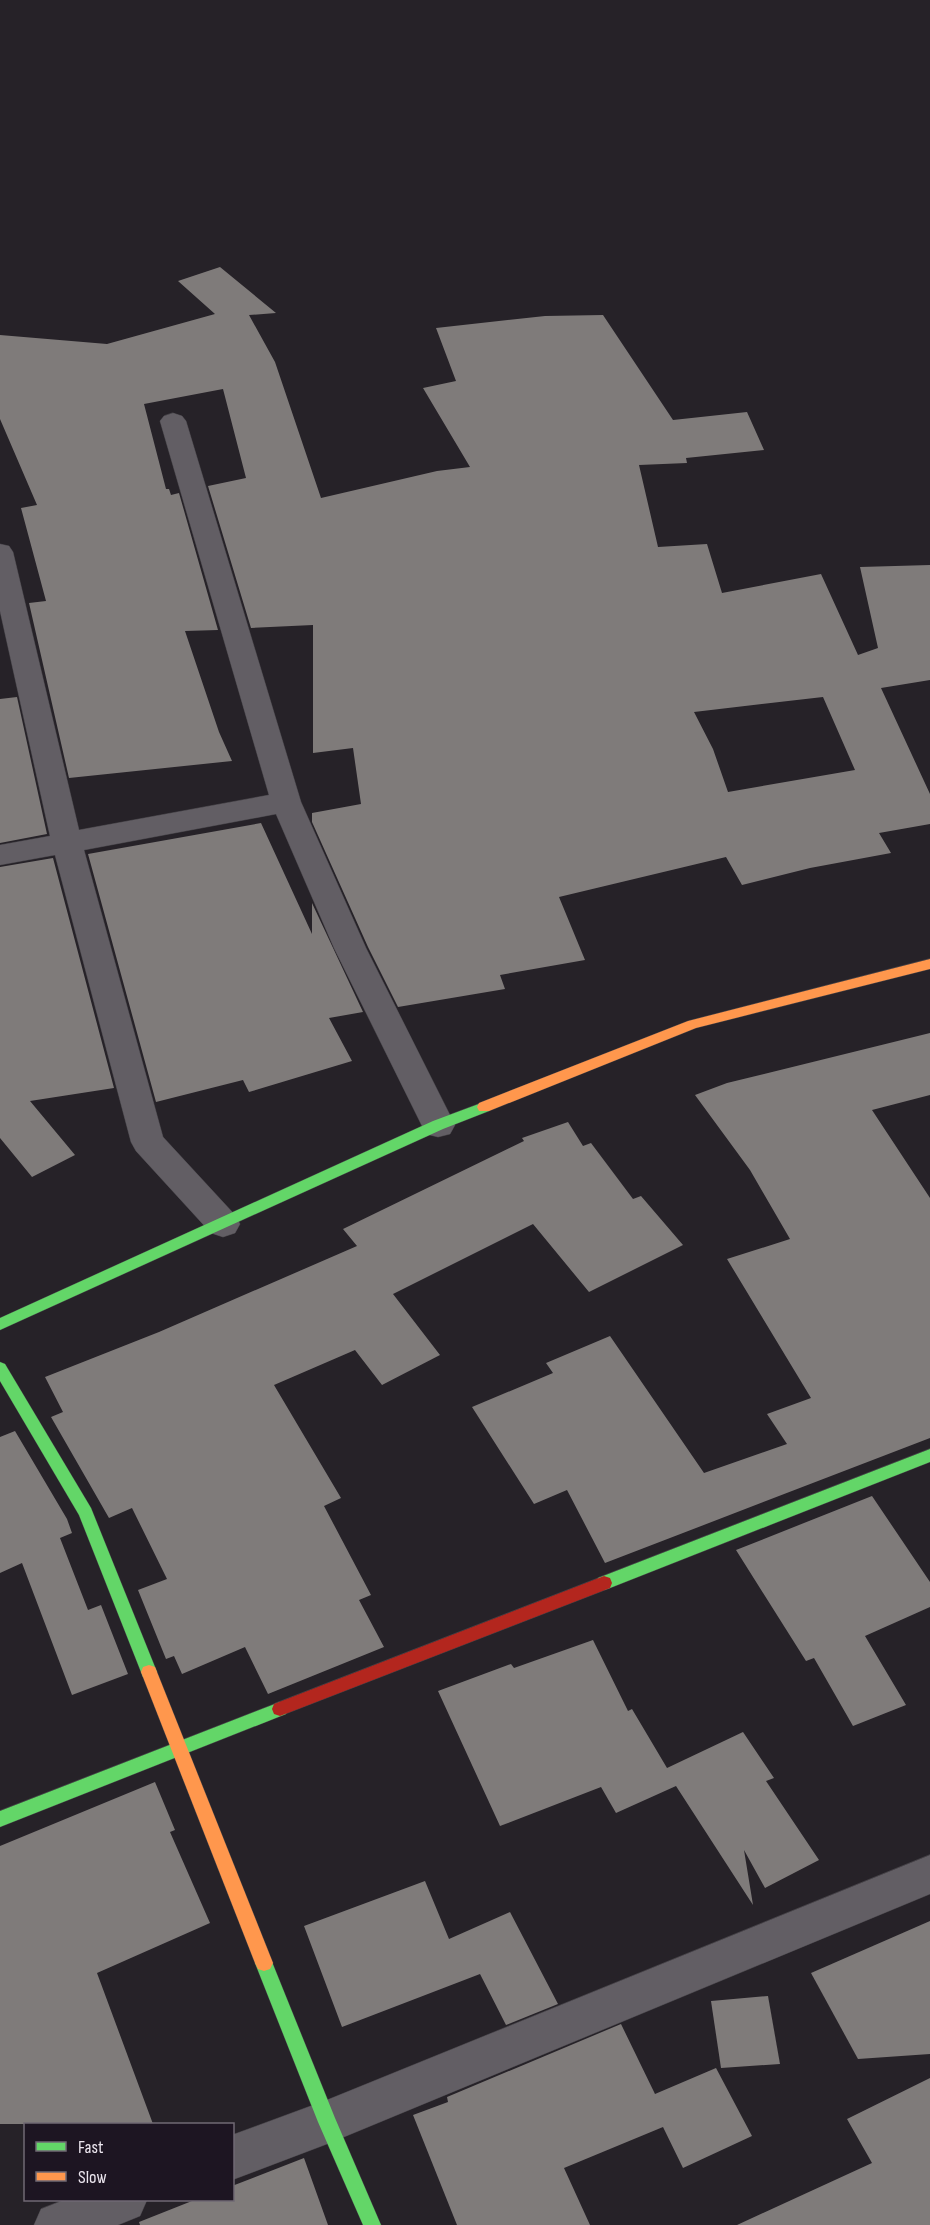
<svg xmlns="http://www.w3.org/2000/svg" width="930" height="2225" viewBox="0 0 930 2225" font-family="'Sofia Sans Condensed',sans-serif">
	<style>
		.building { fill: #7f7b7a; fill-rule: evenodd }
		.lines { fill: none; stroke-linecap: round; stroke-linejoin: round }
		.street-casing { stroke: #434045; stroke-width: 1 }
		.fast-casing { stroke: #434045; stroke-width: 1 }
		.slow-casing { stroke: #434045; stroke-width: 1 }
		.jam-casing { stroke: #434045; stroke-width: 1 }
		.street { fill: #625e64; fill-rule: evenodd }
		.fast { fill: #63d668; fill-rule: evenodd }
		.slow { fill: #ff974d; fill-rule: evenodd }
		.jam { fill: #b3261e; fill-rule: evenodd }
	</style>
	<rect width="100%" height="100%" fill="#262228"/>
	<!-- building -->
	<g class="building">
		<path d="M220 267 276 313 249 315 275 362 321 498 437 471 470 467 423 388 456 381 436 328 545 316 603 315 673 420 747 412 764 450 686 458 687 463 639 465 658 547 707 544 722 593 821 574 858 655 878 648 860 567 930 565V680L881 688 930 794V824L879 833 891 853 810 868 742 885 726 857 559 897 585 960 500 975 505 989 398 1007 368 947 312 822V813L361 804 353 748 313 753V625L251 628 208 486 246 478 223 389 144 404 166 489H169L171 495 179 493 218 630 185 631 219 732 232 761 69 778 29 603 46 601 21 508 37 505 0 419V335L107 344 215 314 178 281ZM823 697 855 770 728 792 713 749 694 712Z"/>
		<polygon points="17,697 47,834 0,843 0,699"/>
		<polygon points="261,823 312,934 312,903 363,1012 329,1018 352,1061 249,1092 243,1080 156,1102 88,854"/>
		<polygon points="53,858 114,1088 30,1101 75,1155 32,1177 0,1138 0,867"/>
		<polygon points="930,1033 930,1095 872,1110 930,1198 930,1438 605,1563 567,1490 534,1504 472,1407 553,1373 546,1363 610,1336 704,1473 787,1444 767,1414 811,1398 727,1259 790,1239 750,1170 695,1095 727,1083"/>
		<polygon points="568,1122 583,1146 591,1143 633,1199 641,1196 683,1245 589,1292 533,1224 393,1294 440,1355 382,1385 355,1350 274,1385 341,1498 324,1506 371,1595 359,1600 384,1647 268,1694 245,1647 182,1674 174,1656 166,1659 138,1590 167,1579 132,1508 109,1518 51,1417 63,1412 45,1377 159,1332 357,1246 343,1229 524,1141 522,1138"/>
		<polygon points="15,1431 67,1519 72,1533 60,1538 88,1610 101,1605 128,1674 72,1695 22,1563 0,1573 0,1437"/>
		<polygon points="872,1496 930,1582 930,1607 865,1636 906,1705 853,1726 814,1658 806,1661 736,1550"/>
		<polygon points="593,1640 628,1711 632,1709 667,1768 743,1732 774,1778 766,1781 819,1860 765,1888 744,1850 753,1905 676,1786 616,1813 601,1787 500,1826 438,1691 511,1664 514,1668"/>
		<polygon points="155,1782 175,1830 170,1832 210,1923 97,1973 153,2124 0,2124 0,1846"/>
		<polygon points="425,1881 449,1939 510,1912 558,2004 506,2025 480,1974 342,2027 304,1926"/>
		<polygon points="930,1921 930,2054 858,2059 811,1973"/>
		<polygon points="768,1996 780,2064 721,2068 711,2001"/>
		<polygon points="621,2024 655,2094 716,2068 752,2136 683,2168 663,2127 564,2168 590,2225 457,2225 413,2115 448,2102 447,2097"/>
		<polygon points="930,2078 930,2225 737,2225 872,2163 847,2119"/>
		<polygon points="304,2158 328,2225 140,2225 139,2222 197,2199 232,2199 232,2186"/>
	</g>
	<g class="lines">
		<!-- street casing -->
		<g class="street-casing">
			<g id="street">
				<polygon points="173,413 182,416 186,421 301,802 366,948 455,1125 450,1134 438,1137 426,1134 334,948 276,814 84,850 163,1137 235,1215 240,1224 235,1233 223,1237 211,1233 136,1151 131,1142 55,855 0,865 0,845 50,836 0,611 0,544 9,546 13,552 79,830 269,795 160,421 164,416"/>
				<polygon points="930,1855 930,1894 327,2144 232,2180 232,2135 327,2100"/>
				<polygon points="64,2200 147,2200 140,2216 118,2225 34,2225 41,2209"/>
			</g>
		</g>
		<!-- fast casing -->
		<g class="fast-casing">
			<g id="fast">
				<polygon points="484,1102 489,1103 491,1107 489,1111 443,1129 0,1330 0,1318 433,1121"/>
				<polygon points="0,1362 5,1364 91,1508 157,1672 155,1677 149,1679 143,1677 79,1515 0,1381"/>
				<polygon points="930,1449 930,1462 610,1588 604,1590 598,1588 596,1583 598,1578"/>
				<polygon points="280,1702 286,1704 288,1709 286,1714 0,1827 0,1811"/>
				<polygon points="264,1955 270,1957 335,2118 381,2225 363,2225 318,2122 255,1963 258,1957"/>
			</g>
		</g>
		<!-- slow casing -->
		<g class="slow-casing">
			<g id="slow">
				<polygon points="930,959 930,969 696,1028 489,1111 479,1111 477,1107 479,1103 688,1021"/>
				<polygon points="149,1665 155,1667 157,1672 273,1963 270,1969 264,1971 258,1969 255,1963 141,1672 143,1667"/>
			</g>
		</g>
		<!-- jam casing -->
		<g class="jam-casing">
			<polygon id="jam" points="604,1576 610,1578 612,1583 610,1588 280,1716 274,1714 272,1709 274,1704"/>
		</g>
		<!-- street -->
		<use href="#street" class="street"/>
		<!-- fast -->
		<use href="#fast" class="fast"/>
		<!-- slow -->
		<use href="#slow" class="slow"/>
		<!-- jam -->
		<use href="#jam" class="jam"/>
	</g>
	<!-- legend -->
	<rect x="24" y="2123" width="210" height="78" fill="#1d1522" stroke="#706974" stroke-width="1.5"/>
	<rect x="36" y="2142" width="30" height="9" fill="#63d668" stroke="#706974" stroke-width="1.5"/>
	<text x="78" y="2153" font-size="18" fill="#ece6ef">Fast</text>
	<rect x="36" y="2172" width="30" height="9" fill="#ff974d" stroke="#706974" stroke-width="1.5"/>
	<text x="78" y="2183" font-size="18" fill="#ece6ef">Slow</text>
</svg>
